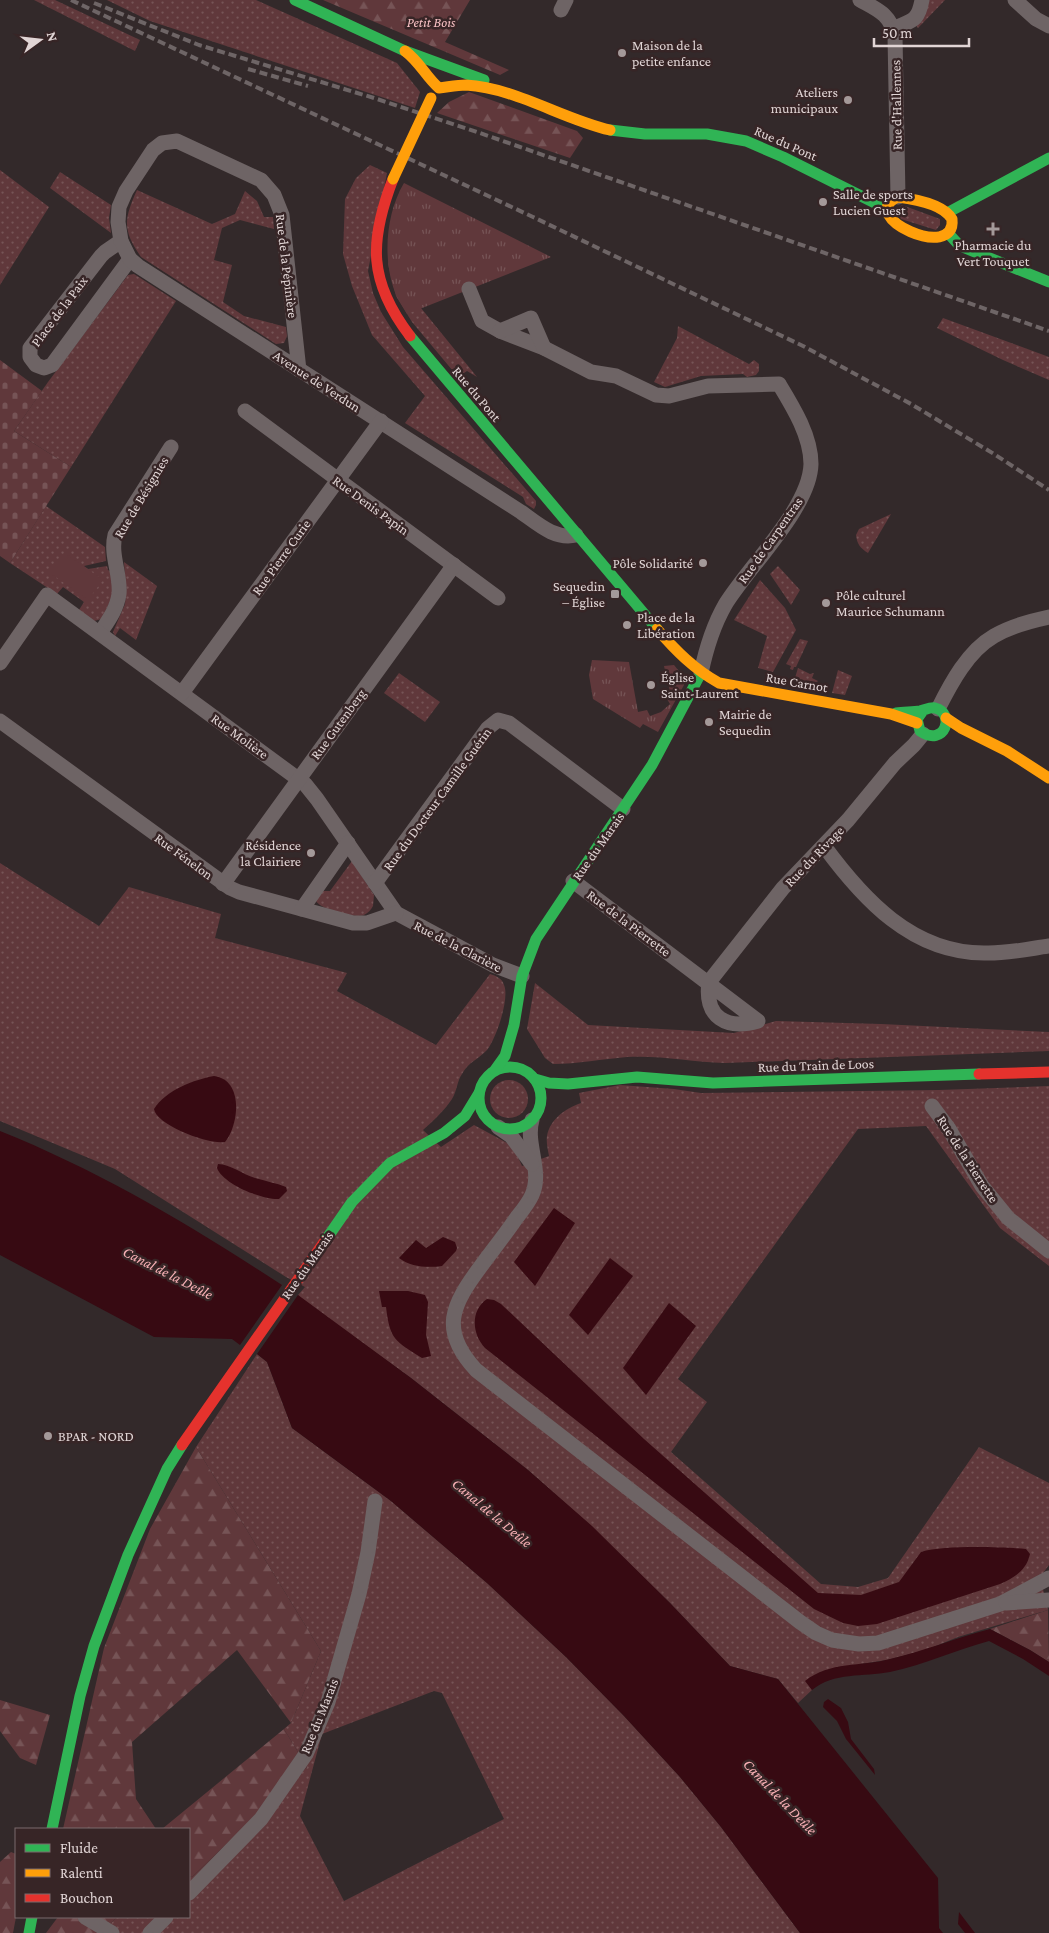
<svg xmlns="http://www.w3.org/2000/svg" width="1049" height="1933" viewBox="0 0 1049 1933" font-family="'Crimson Pro',serif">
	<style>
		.grass { fill: url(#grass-dots); fill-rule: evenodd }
		.forest { fill: url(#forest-firs) }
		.cemetery { fill: url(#cemetery-stones) }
		.park { fill: url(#park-tufts) }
		.pitch { fill: #60383b }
		.water { fill: #370a12 }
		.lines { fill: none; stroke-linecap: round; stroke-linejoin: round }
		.street { stroke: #6e6465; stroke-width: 15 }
		.fast { stroke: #30b455; stroke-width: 11 }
		.slow { stroke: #ff9f0a; stroke-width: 11 }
		.jam { stroke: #e5322d; stroke-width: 11 }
		.rail { stroke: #6e6566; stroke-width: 4; stroke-dasharray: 8 4; stroke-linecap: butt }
		.slow-bridge { stroke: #ff9f0a; stroke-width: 11 }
		.poi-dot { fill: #a49999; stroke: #372526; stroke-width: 2 }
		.labels { text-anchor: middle; stroke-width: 5; stroke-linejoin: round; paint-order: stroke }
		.park-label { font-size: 14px; font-style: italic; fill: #f7c0c3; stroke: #372526 }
		.poi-label { font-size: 14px; fill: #e1d5d5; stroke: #372526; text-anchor: start }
		.street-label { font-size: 14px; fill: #e1d5d5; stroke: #372526 }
		.water-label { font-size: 15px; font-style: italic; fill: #f8b0b5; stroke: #372526 }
	</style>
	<defs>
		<pattern id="grass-dots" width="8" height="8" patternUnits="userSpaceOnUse" patternTransform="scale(1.25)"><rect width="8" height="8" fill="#60383b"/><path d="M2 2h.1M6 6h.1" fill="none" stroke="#765456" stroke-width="1.8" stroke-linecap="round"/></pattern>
		<pattern id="forest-firs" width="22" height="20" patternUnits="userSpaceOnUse" patternTransform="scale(1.25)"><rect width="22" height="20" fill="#60383b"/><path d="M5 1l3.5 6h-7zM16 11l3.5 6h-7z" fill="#765456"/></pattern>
		<pattern id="cemetery-stones" width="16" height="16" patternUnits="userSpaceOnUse" patternTransform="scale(1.25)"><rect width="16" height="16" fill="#60383b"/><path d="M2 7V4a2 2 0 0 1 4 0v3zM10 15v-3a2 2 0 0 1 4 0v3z" fill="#765456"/></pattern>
		<pattern id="park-tufts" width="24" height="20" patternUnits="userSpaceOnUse" patternTransform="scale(1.25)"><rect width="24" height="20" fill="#60383b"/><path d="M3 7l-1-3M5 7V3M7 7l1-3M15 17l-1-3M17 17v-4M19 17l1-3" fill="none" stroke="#765456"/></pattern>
	</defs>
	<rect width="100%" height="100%" fill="#33292a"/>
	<!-- grass -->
	<g class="grass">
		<polygon points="34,0 55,0 140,40 135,51"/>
		<polygon points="107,0 256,0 397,63 420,92 415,108 150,21"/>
		<polygon points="928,0 945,0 918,28 915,24"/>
		<polygon points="370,165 387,173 368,271 373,293 381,312 403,347 536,501 536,505 534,509 526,504 523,497 405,423 425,396 372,335 352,286 343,254 345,199 356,178"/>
		<polygon points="0,170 49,207 0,285"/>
		<polygon points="60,172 111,205 109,218 111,233 50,188"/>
		<path d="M137 190 212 224 235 214 245 191 257 201 264 217H273L274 229 240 220 222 228 214 260 232 265 223 302 244 316 286 327 287 336 284 343 276 344 141 257C122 230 124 219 137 190Z"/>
		<polygon points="400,190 421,308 477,377 467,371 458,377 412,322 396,296 388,264"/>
		<polygon points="902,205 940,219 940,225 936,230 901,219 897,210"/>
		<polygon points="134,274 176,301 71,467 14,431 48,382 128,275"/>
		<polygon points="943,318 1049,357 1049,380 1003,360 937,328"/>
		<polygon points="678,326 749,364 754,360 759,364 759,371 756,375 747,377 743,374 701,376 665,387 654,382 677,338"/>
		<polygon points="46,506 105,547 106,561 84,566 88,569 107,566 108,570 113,573 113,595 102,619 94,621 79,610 84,602 63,587 57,594 10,563"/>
		<path d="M891 514 868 553C860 548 857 544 856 535L859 529Z"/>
		<polygon points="124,562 157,586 136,640 120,628 115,636 113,632 125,604 126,592"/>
		<polygon points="778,566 800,590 791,605 770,574"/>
		<polygon points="760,580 785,608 796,630 773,672 758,668 767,636 734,620"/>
		<polygon points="800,639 808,641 796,667 794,667 793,670 790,669 791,666 786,664"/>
		<polygon points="798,668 810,674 814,673 812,678 818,681 817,682 794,681"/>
		<polygon points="838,670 852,676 845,695 832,693"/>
		<polygon points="399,673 440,702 425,722 384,693"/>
		<path d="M352 861 374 895 373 906C371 910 368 913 364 915 355 919 320 909 316 901L318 891H330Z"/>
		<path d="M0 863 99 926 129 887 221 914 215 938 347 973 337 991 436 1045 490 974C496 976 502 978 504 985 510 998 496 1039 487 1050 479 1059 468 1062 462 1074 457 1081 457 1091 452 1099 445 1110 433 1121 423 1130L441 1147 474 1125 513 1146 522 1166 549 1156C548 1150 546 1142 547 1136 550 1119 566 1108 581 1103L579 1093 620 1085 674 1089 701 1093 939 1090 1049 1086V1266L1000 1228 926 1126 858 1129 678 1379 707 1402 671 1452 821 1584 858 1587 888 1578 979 1447 1049 1483V1565L1040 1577 1048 1610 958 1637 926 1650 887 1660 861 1664 806 1681 812 1690 798 1703 778 1679 730 1666 670 1603 591 1526 528 1470 411 1378 304 1301 298 1295 305 1287 286 1277 115 1169 0 1121Z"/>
		<path d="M535 983 588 1025 734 1033 776 1021 881 1024 1049 1032V1051L725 1063C692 1062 659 1055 627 1057 602 1059 578 1064 553 1064L545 1058 527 1029Z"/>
		<circle cx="509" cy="1099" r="19"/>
		<path d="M257 1354 267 1362 292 1428 391 1501 487 1583 566 1657 624 1716 680 1777 721 1827 800 1933H101L117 1917H189V1876L192 1877 307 1767 284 1729 291 1723 321 1651 196 1447ZM434 1691 442 1693 504 1819 344 1901 300 1816 322 1734Z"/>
	</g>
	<!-- forest -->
	<g class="forest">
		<polygon points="323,0 470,0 445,42 509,70 500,75"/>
		<polygon points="469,92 577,131 583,138 570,158 437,113 449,102"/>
		<polygon points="196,1447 321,1651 291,1723 237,1650 132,1742 136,1799 156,1829 63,1829 104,1648 150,1529"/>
		<polygon points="1048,1610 1049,1662 1030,1650 990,1629"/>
		<polygon points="0,1700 50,1715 36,1765 20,1758 0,1731"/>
		<polygon points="284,1729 307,1767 192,1877 189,1876 189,1829 162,1829"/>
		<polygon points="11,1852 16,1854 16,1917 13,1933 0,1933 0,1862"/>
		<polygon points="58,1917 117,1917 101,1933 46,1933"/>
	</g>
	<!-- cemetery -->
	<polygon class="cemetery" points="0,360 42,391 14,431 71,467 10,563 0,556"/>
	<!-- park -->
	<g class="park">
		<path d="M404 183 551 257 407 314C404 308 400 303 397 297 382 263 385 215 404 183Z"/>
		<polygon points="592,660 629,662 638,712 647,710 650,716 661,712 670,704 667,699 671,696 664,666 674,665 682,675 684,685 658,732 643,724 640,728 593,699 589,675"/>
	</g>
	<!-- pitch -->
	<polygon class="pitch" points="65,553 103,580 88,600 50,573"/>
	<!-- water -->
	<g class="water">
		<path d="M214 1076C244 1080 239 1125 225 1142 209 1145 156 1125 154 1109 166 1090 193 1080 214 1076Z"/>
		<path d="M0 1131C102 1172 190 1225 282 1285L240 1345 232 1339 154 1337 0 1255Z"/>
		<path d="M218 1164C230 1164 242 1174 255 1178 265 1181 276 1183 286 1187L287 1191 279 1199C262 1200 223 1184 217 1168Z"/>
		<polygon points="554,1208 575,1223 535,1286 514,1262"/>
		<path d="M443 1237 455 1242 457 1248 456 1251 442 1266C427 1268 411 1267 399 1258L416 1240 426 1248Z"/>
		<polygon points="610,1258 633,1276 588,1335 569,1315"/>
		<path d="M379 1291H408L425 1295 428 1302 426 1335 431 1356 422 1358C395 1341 390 1340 386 1307H382Z"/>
		<polygon points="298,1295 411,1378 528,1470 592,1526 670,1603 730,1666 778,1679 938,1878 939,1928 943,1933 800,1933 721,1827 680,1777 624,1716 566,1657 487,1583 391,1501 292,1428 267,1362 257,1354"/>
		<path d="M487 1299 494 1300 501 1304 644 1439 818 1593 861 1595 899 1582 921 1552C945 1545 999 1547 1026 1549L1030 1554C1026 1571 1015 1577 1000 1584L877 1624 858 1626 843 1623 814 1609 485 1348C472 1334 470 1311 487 1299Z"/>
		<polygon points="669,1303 696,1326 646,1395 623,1368"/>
		<path d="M990 1629 1030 1650 1049 1662V1676L1023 1659 989 1641C955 1650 924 1665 890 1672 863 1677 834 1672 812 1690L805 1681C830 1661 861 1667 890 1659 924 1651 956 1638 990 1629Z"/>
		<polygon points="828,1699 841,1708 848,1722 851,1739 874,1769 875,1775 846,1739 837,1721 823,1707 824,1702"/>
		<polygon points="959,1912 975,1933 965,1933 958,1924"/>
	</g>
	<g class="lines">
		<!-- street -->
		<g class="street">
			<path d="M860 0C878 10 890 14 895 36L898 197"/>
			<polyline points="1015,0 1036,19 1049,26"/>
			<polyline points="561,10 566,0"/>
			<path d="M893 29C912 20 918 22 922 0"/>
			<polyline points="121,241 105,252 101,256 30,348 30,357 36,365 44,368 52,365 130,259"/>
			<path d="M469 289 482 321 500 331 544 348 591 372 616 376 656 395 669 396 708 386 779 384C793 407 811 436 811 464 810 508 748 567 725 605 713 626 706 649 701 673"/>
			<polyline points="500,331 531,318 544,348"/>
			<path d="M299 370 282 215 274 195 261 180 177 141 162 143 153 150 126 191 119 207 118 222 121 241 130 259 138 266C266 348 394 430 521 512 538 524 555 540 576 535"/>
			<polyline points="245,411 498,598"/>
			<path d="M100 633C108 621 117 609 119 594 121 575 110 555 115 535L171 447"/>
			<polyline points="0,663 47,595 305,784 317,799 396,913 493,965 522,976"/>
			<polyline points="182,693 381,421"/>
			<path d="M938 709C951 683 968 651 994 636 1011 626 1030 621 1049 617"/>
			<polyline points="0,721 230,888 239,892 353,923 367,923 396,913"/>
			<path d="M824 846C863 899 912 953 984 953 1005 954 1028 949 1049 946"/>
			<path d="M573 881 758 1021C727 1030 704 1018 709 982L783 888 848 820 895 763 914 745 923 734"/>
			<polyline points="375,883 488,728 498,720 509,723 623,809"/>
			<polyline points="223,884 454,565"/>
			<polyline points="302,909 348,843"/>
			<polyline points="932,1106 949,1129 982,1186 1008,1218 1049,1251"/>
			<path d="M532 1120C525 1144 543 1171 532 1195 528 1204 521 1212 515 1220 504 1236 492 1251 481 1266 452 1305 439 1330 476 1370L800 1622 816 1633 832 1640 859 1644 878 1643 1000 1604 1049 1578"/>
			<polyline points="498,1127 511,1136 532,1164"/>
			<polyline points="1006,1603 1049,1600"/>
			<polyline points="189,1893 261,1819 306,1754 328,1702 359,1594 368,1552 375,1501"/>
			<polyline points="85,1917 112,1933"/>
			<polyline points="150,1933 166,1917"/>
		</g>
		<!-- fast -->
		<g class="fast">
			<polyline points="295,0 405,51 484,80"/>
			<polyline points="610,130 645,134 707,134 746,141 783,157 877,204 887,207"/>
			<polyline points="947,213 1049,158"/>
			<polyline points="948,233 958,244 965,248 1049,282"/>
			<polyline points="410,336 657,629"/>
			<path d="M896 713C904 712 912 712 920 711 925 710 930 707 935 708 956 713 945 748 920 731L917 719 922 712"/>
			<circle cx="510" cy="1098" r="31"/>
			<polyline points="495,1070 505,1056 514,1025 522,976 536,939 652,765 701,673"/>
			<polyline points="535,1079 549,1083 568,1084 637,1077 713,1083 979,1074"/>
			<polyline points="325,1241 352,1202 390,1163 444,1133 465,1116 479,1093"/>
			<polyline points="52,1829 80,1696 94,1646 128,1555 167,1469 182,1445"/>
			<polyline points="29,1933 32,1917"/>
		</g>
		<!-- slow -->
		<g class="slow">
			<path d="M405 51C420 62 426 77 439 88 448 87 457 85 466 85 516 88 562 119 610 130"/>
			<path d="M898 197C914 199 943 204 952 219 957 263 854 216 898 197Z"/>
			<path d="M657 629C676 651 694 669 719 683L891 714 917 723"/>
			<polyline points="946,718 961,728 1007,751 1049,778"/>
		</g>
		<!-- jam -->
		<g class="jam">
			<path d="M393 179C369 241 368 281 410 336"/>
			<polyline points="979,1074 1049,1072"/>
			<polyline points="182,1445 325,1241"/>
		</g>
		<!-- rail -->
		<g class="rail">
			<polyline points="71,0 533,217 803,346 911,404 994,454 1049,490"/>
			<polyline points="94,3 199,45 374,98 477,132 1049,331"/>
			<polyline points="248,69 308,86"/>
		</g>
		<!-- slow-bridge -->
		<polyline class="slow-bridge" points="393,179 431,98"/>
	</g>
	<!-- markers -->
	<g class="poi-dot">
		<circle cx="622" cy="53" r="5"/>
		<circle cx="848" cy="100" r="5"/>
		<circle cx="823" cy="202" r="5"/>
		<path d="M990.5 221.5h5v5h5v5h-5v5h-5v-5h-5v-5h5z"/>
		<circle cx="703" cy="563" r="5"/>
		<rect x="610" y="589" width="10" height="10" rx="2.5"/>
		<circle cx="826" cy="603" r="5"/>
		<circle cx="627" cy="625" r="5"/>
		<circle cx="651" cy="685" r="5"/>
		<circle cx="709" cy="722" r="5"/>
		<circle cx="311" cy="853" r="5"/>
		<circle cx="48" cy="1436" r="5"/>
	</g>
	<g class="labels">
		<!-- park labels -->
		<g class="park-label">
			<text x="431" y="27">Petit Bois</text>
		</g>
		<!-- poi labels -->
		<g class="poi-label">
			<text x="632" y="50">Maison de la<tspan x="632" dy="16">petite enfance</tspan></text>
			<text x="838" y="97" text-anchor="end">Ateliers<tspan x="838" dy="16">municipaux</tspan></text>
			<text x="833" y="199">Salle de sports<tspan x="833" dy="16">Lucien Guest</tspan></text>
			<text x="993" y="250" text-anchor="middle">Pharmacie du<tspan x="993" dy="16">Vert Touquet</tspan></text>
			<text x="693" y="568" text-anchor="end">Pôle Solidarité</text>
			<text x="605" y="591" text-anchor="end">Sequedin<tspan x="605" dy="16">– Église</tspan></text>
			<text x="836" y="600">Pôle culturel<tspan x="836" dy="16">Maurice Schumann</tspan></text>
			<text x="637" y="622">Place de la<tspan x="637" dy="16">Libération</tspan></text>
			<text x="661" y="682">Église<tspan x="661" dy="16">Saint-Laurent</tspan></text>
			<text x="719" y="719">Mairie de<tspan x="719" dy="16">Sequedin</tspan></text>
			<text x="301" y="850" text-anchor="end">Résidence<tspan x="301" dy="16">la Clairiere</tspan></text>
			<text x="58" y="1441">BPAR - NORD</text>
		</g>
		<!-- street labels -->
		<g class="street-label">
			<text transform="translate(896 105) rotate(-91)" y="5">Rue d'Hallennes</text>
			<text transform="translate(786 143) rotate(24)" y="5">Rue du Pont</text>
			<text transform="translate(287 266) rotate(83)" y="5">Rue de la Pépinière</text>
			<text transform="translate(59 311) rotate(-53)" y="5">Place de la Paix</text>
			<text transform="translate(317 381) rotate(33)" y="5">Avenue de Verdun</text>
			<text transform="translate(477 394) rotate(50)" y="5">Rue du Pont</text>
			<text transform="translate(141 497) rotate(-59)" y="5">Rue de Bésignies</text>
			<text transform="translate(371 505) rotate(36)" y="5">Rue Denis Papin</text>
			<text transform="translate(770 540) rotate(-55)" y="5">Rue de Carpentras</text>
			<text transform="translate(281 557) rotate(-54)" y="5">Rue Pierre Curie</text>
			<text transform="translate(797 682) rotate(10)" y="5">Rue Carnot</text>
			<text transform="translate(338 724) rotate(-54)" y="5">Rue Gutenberg</text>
			<text transform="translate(240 736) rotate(36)" y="5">Rue Molière</text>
			<text transform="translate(437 799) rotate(-54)" y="5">Rue du Docteur Camille Guérin</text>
			<text transform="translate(598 846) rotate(-55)" y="5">Rue du Marais</text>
			<text transform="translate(184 856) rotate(36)" y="5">Rue Fénelon</text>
			<text transform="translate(814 856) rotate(-46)" y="5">Rue du Rivage</text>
			<text transform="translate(629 923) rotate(37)" y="5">Rue de la Pierrette</text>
			<text transform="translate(458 946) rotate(27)" y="5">Rue de la Clarière</text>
			<text transform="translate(816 1065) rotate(-2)" y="5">Rue du Train de Loos</text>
			<text transform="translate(968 1159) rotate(57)" y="5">Rue de la Pierrette</text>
			<text transform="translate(307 1265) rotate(-55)" y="5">Rue du Marais</text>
			<text transform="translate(319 1716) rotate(-68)" y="5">Rue du Marais</text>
		</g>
		<!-- water labels -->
		<g class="water-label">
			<text transform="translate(168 1273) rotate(27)" y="5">Canal de la Deûle</text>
			<text transform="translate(492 1513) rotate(40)" y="5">Canal de la Deûle</text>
			<text transform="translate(780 1797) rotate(46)" y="5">Canal de la Deûle</text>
		</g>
	</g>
	<!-- legend -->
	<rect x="15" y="1828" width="175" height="90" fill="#372526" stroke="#7b6b6c"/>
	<rect x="25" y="1844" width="25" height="8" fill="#30b455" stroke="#7b6b6c"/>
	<text x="60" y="1853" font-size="15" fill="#e1d5d5">Fluide</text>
	<rect x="25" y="1869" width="25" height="8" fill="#ff9f0a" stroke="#7b6b6c"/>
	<text x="60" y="1878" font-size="15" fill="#e1d5d5">Ralenti</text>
	<rect x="25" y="1894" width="25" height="8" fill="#e5322d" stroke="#7b6b6c"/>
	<text x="60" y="1903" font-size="15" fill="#e1d5d5">Bouchon</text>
	<!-- north arrow -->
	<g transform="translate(40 40) rotate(75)" stroke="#372526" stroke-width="4" paint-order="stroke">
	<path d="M0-4L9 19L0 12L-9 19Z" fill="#e1d5d5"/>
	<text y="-8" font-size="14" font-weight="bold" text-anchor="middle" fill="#e1d5d5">N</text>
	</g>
	<!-- scale -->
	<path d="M874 38v8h95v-8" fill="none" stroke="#e1d5d5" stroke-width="2.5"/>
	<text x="882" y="38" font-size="15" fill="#e1d5d5" stroke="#372526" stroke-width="4" paint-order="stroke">50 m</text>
</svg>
